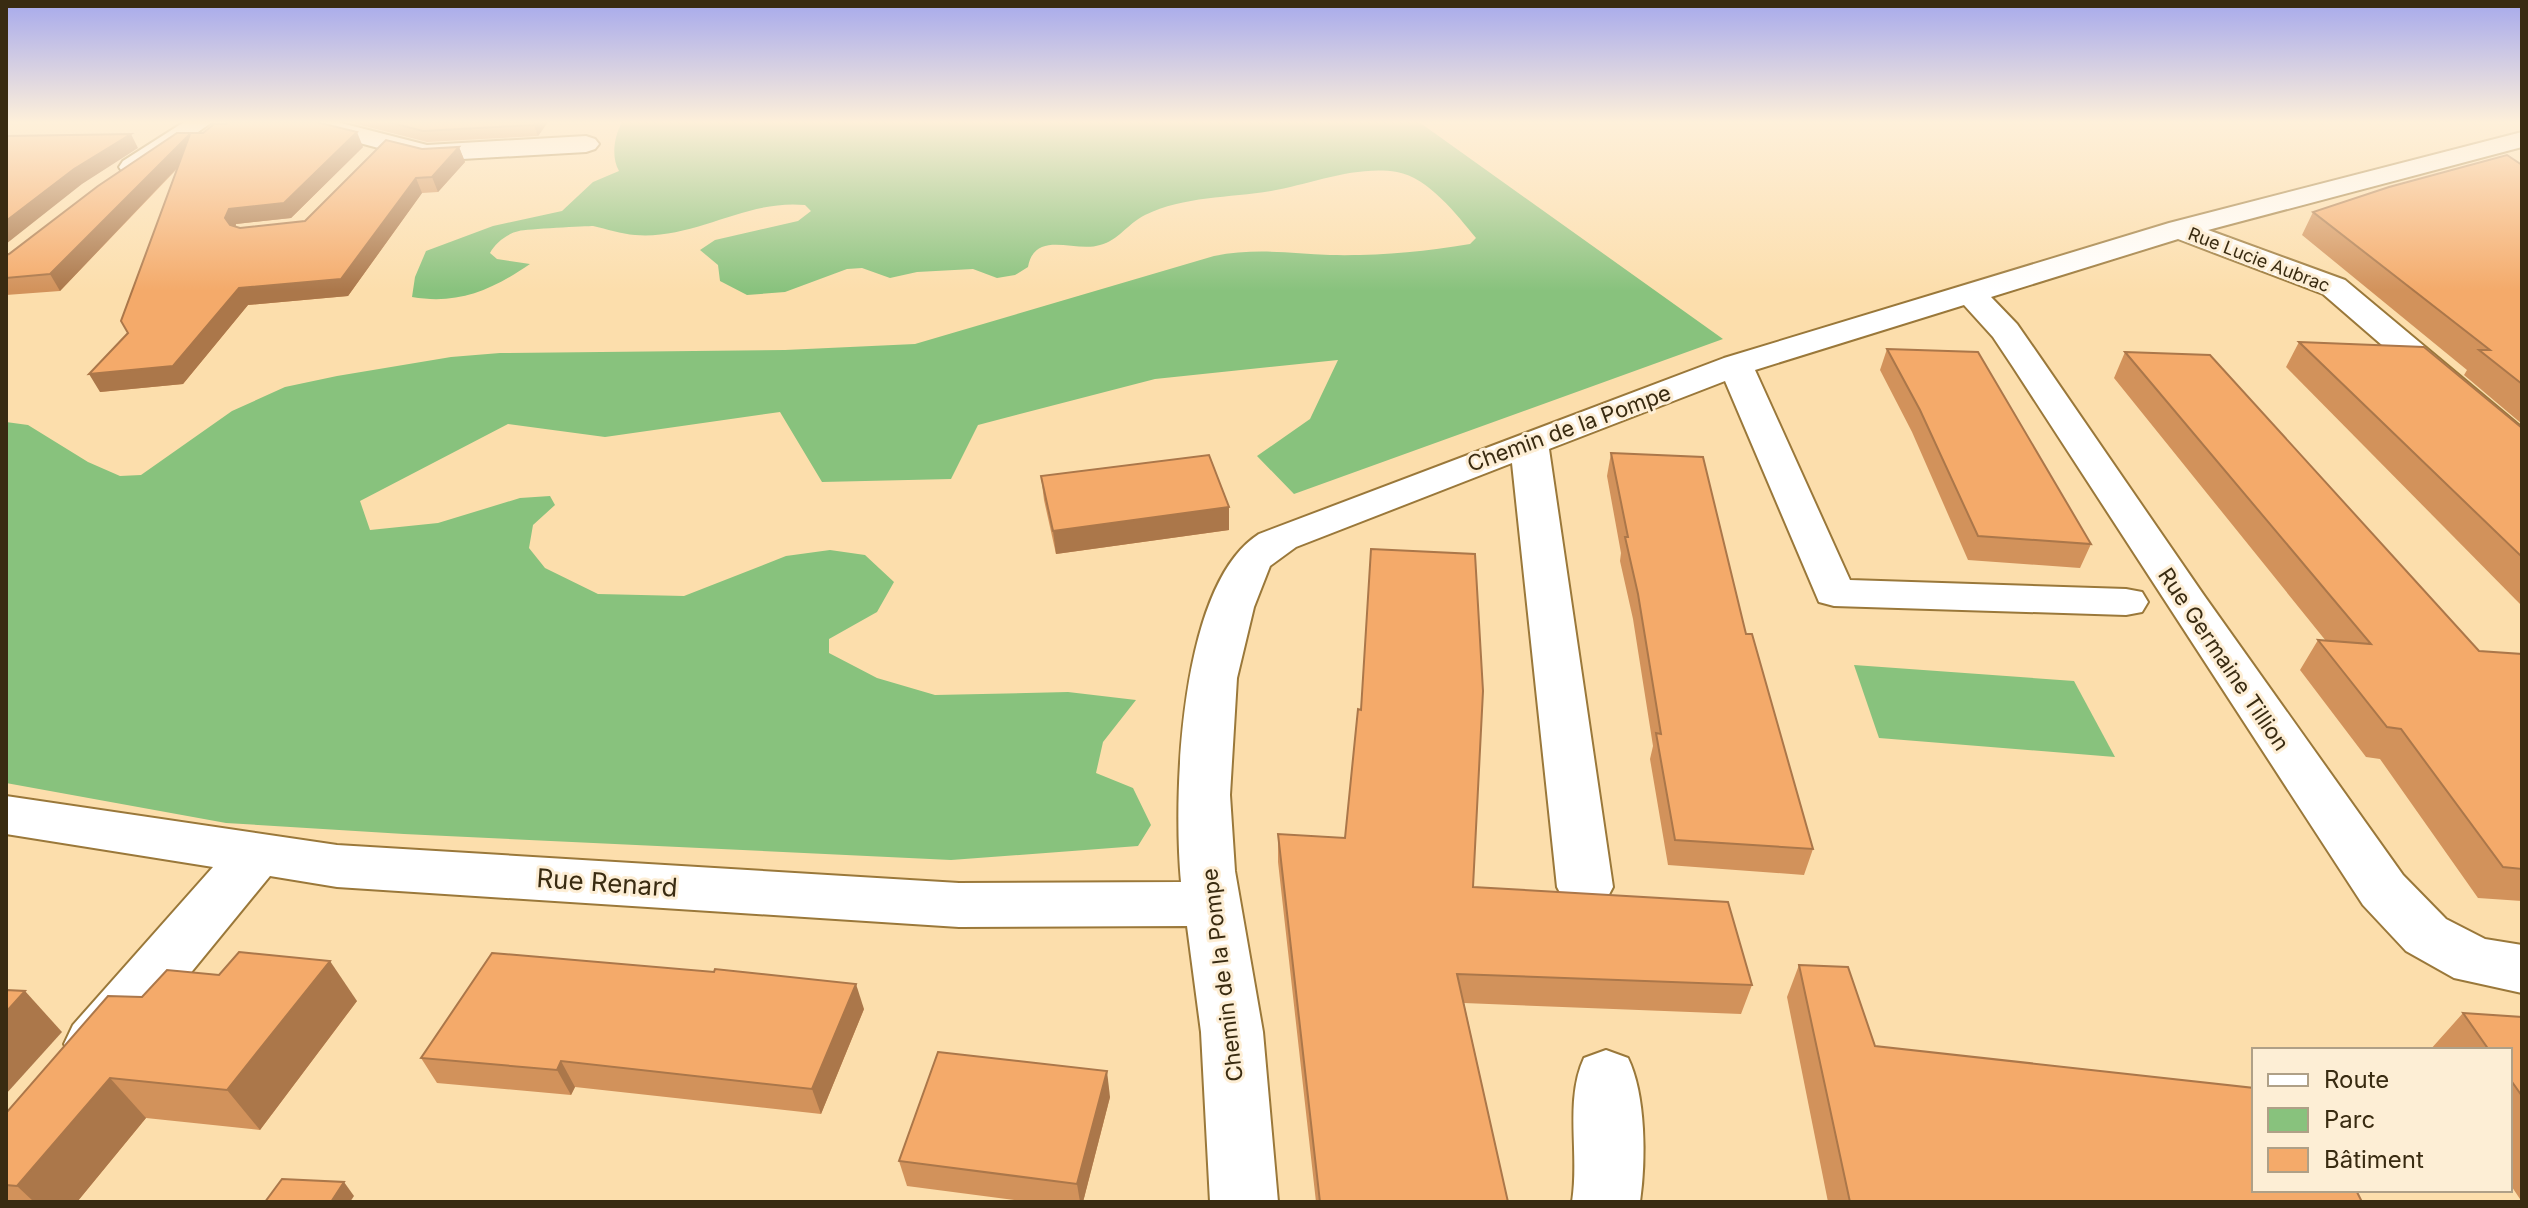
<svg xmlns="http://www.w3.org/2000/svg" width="2528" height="1208" viewBox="0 0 2528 1208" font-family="Inter,sans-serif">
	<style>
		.green { fill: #88c27d }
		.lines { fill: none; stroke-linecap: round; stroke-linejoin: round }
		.minor-casing { stroke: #9a783a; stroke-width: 4 }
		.minor { fill: #fff; fill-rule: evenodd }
		.wall { fill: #d2925b }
		.shaded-wall { fill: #ab774a }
		.building { fill: #f4aa6a; stroke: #ab774a; stroke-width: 2 }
		.labels { text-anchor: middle; stroke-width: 6; stroke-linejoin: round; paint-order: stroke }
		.far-street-label { font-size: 18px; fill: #392b11; stroke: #fdeed5 }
		.street-label { font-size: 22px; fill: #392b11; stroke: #fdeed5 }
		.near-street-label { font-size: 26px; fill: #392b11; stroke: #fdeed5 }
	</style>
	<rect width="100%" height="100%" fill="#fcdeac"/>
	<!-- green -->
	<g class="green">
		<path d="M622 122H1419L1723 339 1294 494 1257 456 1310 419 1338 360 1155 379 978 425 951 479 822 482 780 412 605 437 508 424 360 501 370 530 438 523 520 498 550 496 555 505 533 525 529 548 545 568 598 594 684 596 786 556 830 550 865 555 894 582 877 612 829 639V653L877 678 935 695 1068 692 1136 700 1103 742 1096 773 1133 788 1151 825 1138 846 951 860 404 834 226 823 6 783V422L28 425 88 462 120 476 141 475 232 411 285 387 337 376 451 357 500 353 785 350 915 344 1214 256C1254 248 1289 253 1330 255 1377 256 1423 252 1470 244L1476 238C1457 215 1429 178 1397 172 1356 165 1311 184 1271 191 1229 198 1184 196 1145 215 1127 224 1119 240 1100 245 1075 253 1035 229 1028 267L1015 275 997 278 973 269 917 272 890 278 862 268 847 269 785 292 747 295 720 281 718 265 700 250 715 240 798 221 811 211 805 205C746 199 694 240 635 235 621 234 607 229 593 226 588 226 525 229 519 231 508 233 495 243 490 253L497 259 530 264C492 290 458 305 412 297L415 277 426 251 493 226 562 211 593 182 619 171C611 157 614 137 622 122Z"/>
		<polygon points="1854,665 2074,681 2115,757 1879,738"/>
	</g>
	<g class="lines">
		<!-- minor casing -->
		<g class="minor-casing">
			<g id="minor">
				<polygon points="184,122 212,122 141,173 123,173 119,167 123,161"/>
				<polygon points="297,122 337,122 427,145 586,136 595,139 599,144 595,149 586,152 427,161 300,127"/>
				<path d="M2522 132V147L2208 230 2345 280 2522 428V458L2509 455 2323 294 2178 239 1991 297 2017 324 2042 360 2203 594 2403 875 2446 919 2485 939 2522 945V993L2454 978 2406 951 2363 905 2013 367 1993 337 1964 305 1755 370 1850 580 2126 589 2142 592 2148 602 2142 612 2126 615 1834 606 1819 602 1725 381 1549 449 1613 887 1605 902 1585 909 1565 902 1557 887 1512 463 1296 547 1270 566 1254 607 1237 678 1230 795 1235 871 1263 1032 1278 1202H1210L1201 1032 1187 926 959 927 337 887 270 876 117 1063 95 1071 73 1063 64 1044 73 1025 213 867 6 834V796L337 845 959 883 1181 882C1173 795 1179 585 1259 534L1724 358 2169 223Z"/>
				<path d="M1606 1050 1628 1058C1646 1095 1646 1161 1640 1202H1572C1580 1155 1564 1101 1584 1058Z"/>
			</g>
		</g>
		<!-- minor -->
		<use href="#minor" class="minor"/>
	</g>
	<!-- wall -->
	<g class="wall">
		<polygon points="349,122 548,122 538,136 427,142"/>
		<polygon points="177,133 363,147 291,218 236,224 236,227 240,228 305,221 422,149 459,147 465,162 438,192 422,193 348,296 248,305 183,384 100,392 128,333 177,169 60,291 6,295 6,255 9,254"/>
		<polygon points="2522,165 2522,424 2464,375 2467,370 2302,235 2313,212"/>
		<polygon points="2299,342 2522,428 2522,606 2286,367"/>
		<polygon points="1887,349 2091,544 2080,568 1968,560 1912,432 1880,370"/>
		<polygon points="2125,352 2479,651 2522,654 2522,901 2478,898 2380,759 2366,757 2300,670 2318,640 2326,641 2114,378"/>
		<polygon points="1611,453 1746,634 1813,849 1804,875 1668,865 1650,759 1653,746 1633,619 1620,561 1621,553 1607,476"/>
		<polygon points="1041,476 1229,530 1056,554 1044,500"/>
		<polygon points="1361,710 1473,887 1752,985 1741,1014 1464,1003 1508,1202 1316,1202 1278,862 1278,834 1345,838"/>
		<polygon points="1799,965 1875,1046 2362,1202 1828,1202 1787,997"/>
		<polygon points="142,997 357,1001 260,1130 146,1118 77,1202 6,1202 6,1113"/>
		<polygon points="864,1009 821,1114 575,1087 571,1095 437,1083 421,1058"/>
		<polygon points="2463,1013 2522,1017 2522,1202 2510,1184 2510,1050 2430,1050"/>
		<polygon points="1110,1097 1083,1202 1030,1202 907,1186 899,1161"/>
	</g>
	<!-- shaded-wall -->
	<g class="shaded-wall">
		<polygon points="536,122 548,122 538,136 534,125"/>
		<polygon points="357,132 363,147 291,218 236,224 232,234 225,218 229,209"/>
		<polygon points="131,134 138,148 82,184 6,244 6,221 74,169"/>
		<polygon points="190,134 196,148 60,291 50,274"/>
		<polygon points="459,147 465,162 438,192 432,177"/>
		<polygon points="416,178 422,193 348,296 248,305 183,384 100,392 89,374 239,288"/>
		<polygon points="1229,507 1229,530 1056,554 1053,531"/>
		<polygon points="330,961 357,1001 260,1130 227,1090"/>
		<polygon points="856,984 864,1009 821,1114 812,1089"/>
		<polygon points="25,991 62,1032 6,1094 6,1012"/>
		<polygon points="561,1061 575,1087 571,1095 557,1070"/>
		<polygon points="1107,1071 1110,1097 1083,1202 1080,1202 1077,1184"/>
		<polygon points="110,1078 146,1118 77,1202 34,1202 17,1186"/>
		<polygon points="344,1182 354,1196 350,1202 331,1202"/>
	</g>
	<!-- building -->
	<g class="building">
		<polygon points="228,122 317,122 357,132 284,203 229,209 225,218 230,225 240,228 305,221 386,140 422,149 459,147 432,177 416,178 341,279 239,288 173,366 89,374 128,333 121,321 190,134 50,274 6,278 6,255 9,254 98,186 177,133 203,133 214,124 226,124"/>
		<polygon points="388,122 536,122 534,125 423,131"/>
		<polygon points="131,134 74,169 6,221 6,136"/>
		<polygon points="2507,155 2522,165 2522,384 2479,350 2490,350 2313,212 2389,187"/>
		<polygon points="2299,342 2424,347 2522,428 2522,557"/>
		<polygon points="1887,349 1978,352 2091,544 1978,536 1920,410"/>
		<polygon points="2125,352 2210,355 2479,651 2522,654 2522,869 2503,867 2401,729 2387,727 2318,640 2371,644"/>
		<polygon points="1611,453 1703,457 1746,634 1752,634 1813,849 1675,840 1656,733 1661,734 1638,594 1625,537 1628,537"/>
		<polygon points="1209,455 1229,507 1053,531 1041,476"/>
		<polygon points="1371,549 1475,554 1483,691 1473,887 1728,902 1752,985 1457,974 1508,1202 1320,1202 1278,834 1345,838 1358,709 1361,710"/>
		<polygon points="239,952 330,961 227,1090 110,1078 17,1186 6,1185 6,1113 108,996 142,997 167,970 219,975"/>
		<polygon points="492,953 714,972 715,969 856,984 812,1089 561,1061 557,1070 421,1058"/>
		<polygon points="1799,965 1848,967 1875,1046 2254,1088 2254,1190 2356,1190 2362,1202 1850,1202"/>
		<polygon points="6,990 25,991 6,1012"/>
		<polygon points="2463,1013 2522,1017 2522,1096 2510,1079 2510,1050 2489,1050"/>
		<polygon points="938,1052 1107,1071 1077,1184 899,1161"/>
		<polygon points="282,1179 344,1182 331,1202 265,1202"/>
	</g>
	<!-- sky -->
	<linearGradient id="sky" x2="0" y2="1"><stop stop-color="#a6a9ec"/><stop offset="0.42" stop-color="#fef0da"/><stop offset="1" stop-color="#fef0da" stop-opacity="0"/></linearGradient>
	<rect width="2528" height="291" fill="url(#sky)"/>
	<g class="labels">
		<!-- far-street labels -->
		<g class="far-street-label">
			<text transform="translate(2259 260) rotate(21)" y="6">Rue Lucie Aubrac</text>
		</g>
		<!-- street labels -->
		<g class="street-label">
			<text transform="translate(1569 428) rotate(-20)" y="8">Chemin de la Pompe</text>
			<text transform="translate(2224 659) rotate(56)" y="8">Rue Germaine Tillion</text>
			<text transform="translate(1222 975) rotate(-97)" y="8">Chemin de la Pompe</text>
		</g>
		<!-- near-street labels -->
		<g class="near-street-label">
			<text transform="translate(607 883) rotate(4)" y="9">Rue Renard</text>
		</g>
	</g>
	<!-- border -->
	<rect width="2528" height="1208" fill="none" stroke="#392b11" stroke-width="16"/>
	<!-- legend -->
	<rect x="2252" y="1048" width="260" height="144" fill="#fdeed5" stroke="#afa087" stroke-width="2"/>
	<rect x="2268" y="1074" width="40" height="12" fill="#ffffff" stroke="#afa087" stroke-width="2"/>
	<text x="2324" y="1088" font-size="24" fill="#392b11">Route</text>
	<rect x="2268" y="1108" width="40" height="24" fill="#88c27d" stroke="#afa087" stroke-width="2"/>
	<text x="2324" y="1128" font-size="24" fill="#392b11">Parc</text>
	<rect x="2268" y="1148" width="40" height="24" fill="#f4aa6a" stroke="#afa087" stroke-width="2"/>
	<text x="2324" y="1168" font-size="24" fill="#392b11">Bâtiment</text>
</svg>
